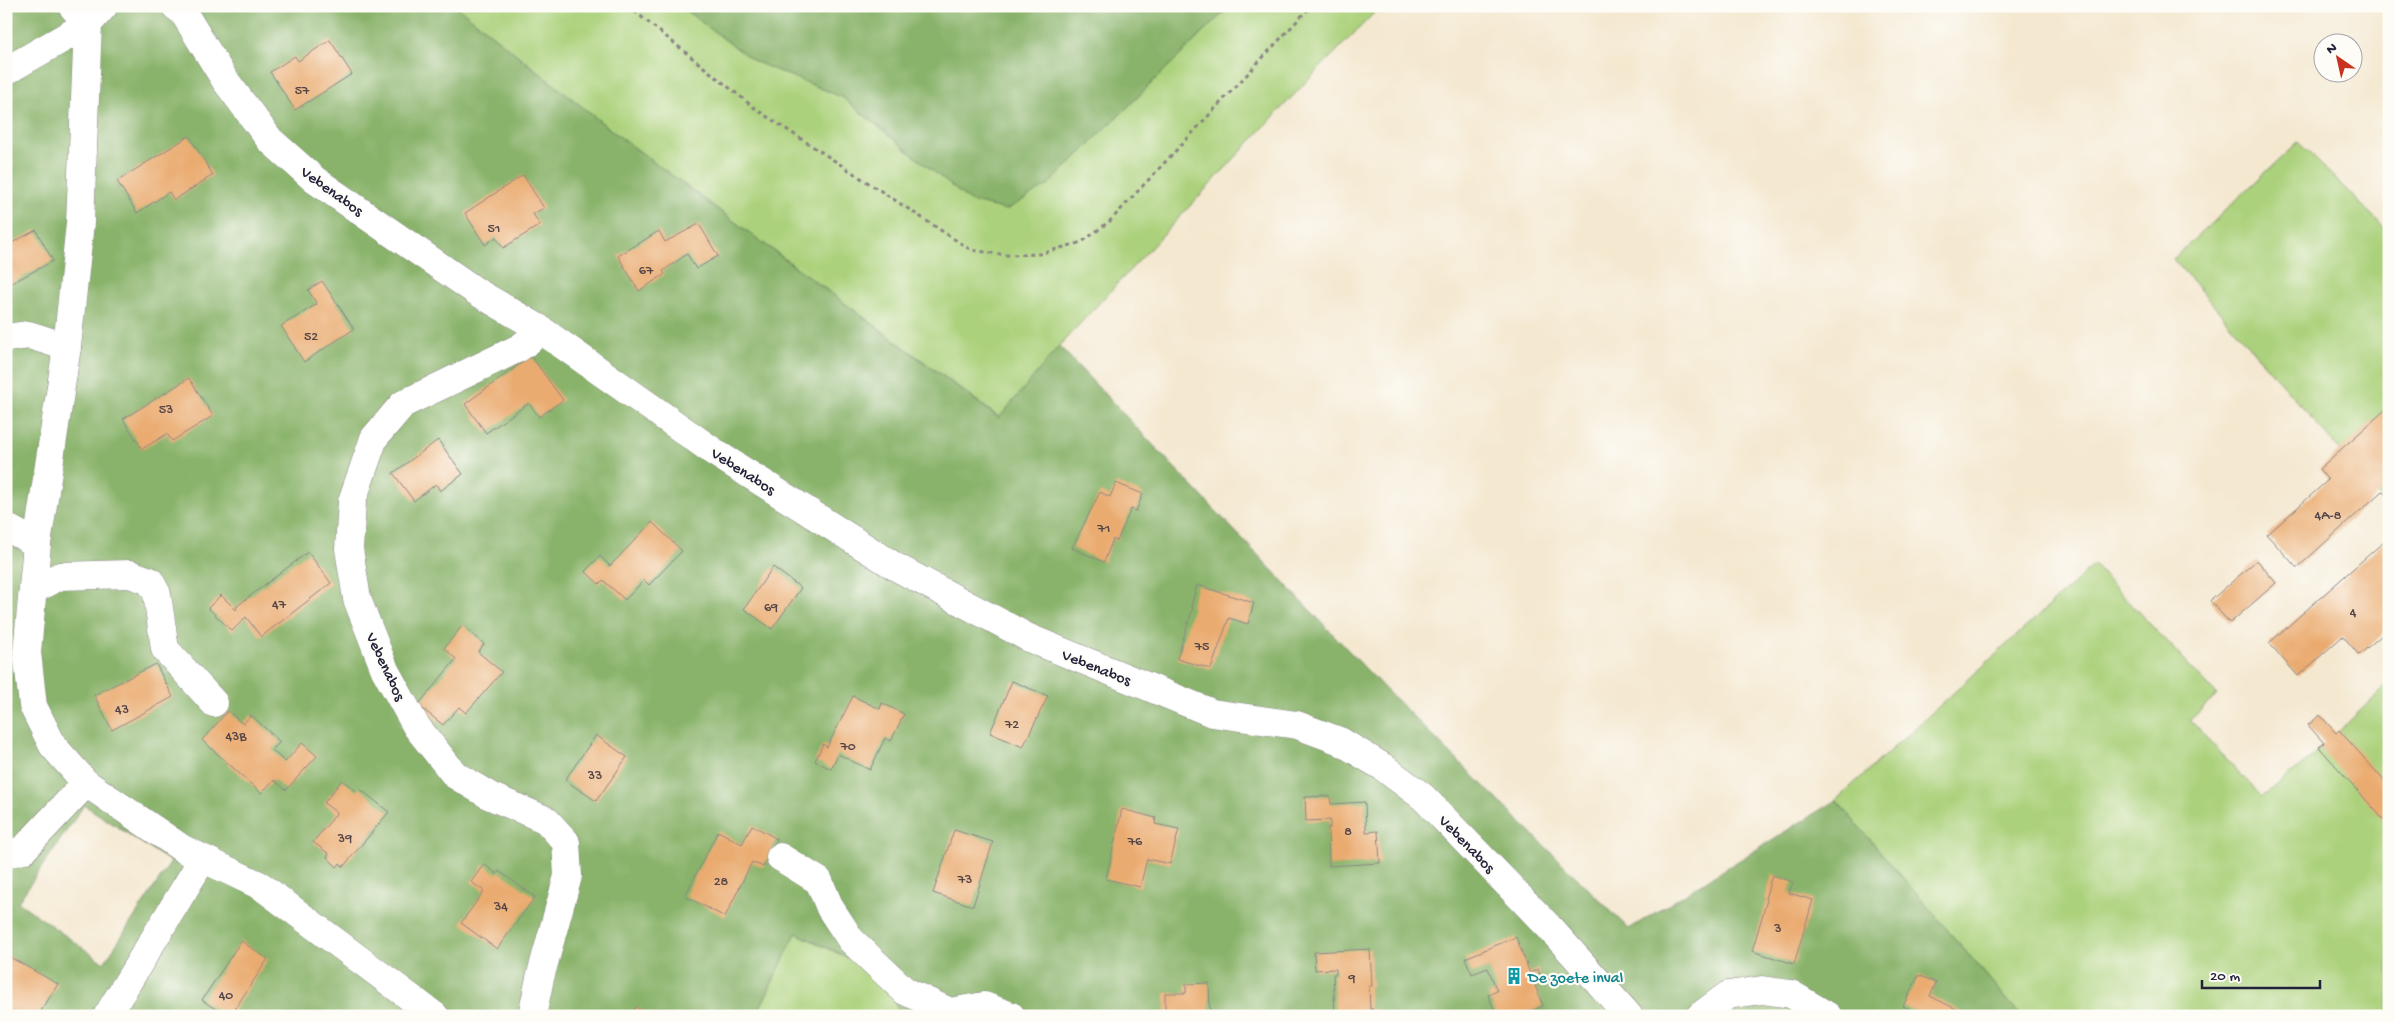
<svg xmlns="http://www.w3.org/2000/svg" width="2395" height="1022" viewBox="0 0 2395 1022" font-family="'Gochi Hand',sans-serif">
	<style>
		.green { fill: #acd17b; stroke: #677a5b }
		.forest { fill: #89b36b; stroke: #566a53; fill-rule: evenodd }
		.building { fill: #eaab6f }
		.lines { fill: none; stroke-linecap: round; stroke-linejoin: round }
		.minor-casing { stroke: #8b8586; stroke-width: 29 }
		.path { stroke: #8b8586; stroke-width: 3; stroke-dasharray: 4 4; stroke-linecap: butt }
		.minor { stroke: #fff; stroke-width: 28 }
		.labels { text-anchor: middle; stroke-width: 4.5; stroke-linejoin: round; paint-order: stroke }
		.number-label { font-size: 14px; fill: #544448 }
		.street-label { font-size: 16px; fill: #22223b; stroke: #fdfcf7 }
		.culture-label { font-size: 16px; fill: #0d838f; stroke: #fdfcf7; text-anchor: start }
	</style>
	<rect width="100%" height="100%" fill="#fdfcf7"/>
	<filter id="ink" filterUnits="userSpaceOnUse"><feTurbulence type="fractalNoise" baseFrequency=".02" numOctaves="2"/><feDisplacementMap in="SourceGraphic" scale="10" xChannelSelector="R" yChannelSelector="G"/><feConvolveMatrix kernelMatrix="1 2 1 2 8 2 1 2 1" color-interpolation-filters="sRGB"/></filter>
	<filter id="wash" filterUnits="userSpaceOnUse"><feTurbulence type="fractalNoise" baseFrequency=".0096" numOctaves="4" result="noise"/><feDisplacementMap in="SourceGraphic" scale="20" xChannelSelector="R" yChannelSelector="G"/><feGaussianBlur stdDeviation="1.12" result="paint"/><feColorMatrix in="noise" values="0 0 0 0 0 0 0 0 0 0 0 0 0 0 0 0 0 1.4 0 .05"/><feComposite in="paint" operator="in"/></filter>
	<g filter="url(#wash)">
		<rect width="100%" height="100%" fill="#f4e8d0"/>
		<!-- green -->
		<g class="green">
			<polygon points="456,6 680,6 754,61 842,97 970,201 1048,185 1230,6 1381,6 1305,83 1059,346 1000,418 616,134"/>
			<polygon points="2298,142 2389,232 2389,507 2173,259"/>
			<polygon points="2094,565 2217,695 2190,720 2262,797 2309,760 2389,683 2389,1016 2021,1016 1836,800"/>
			<polygon points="796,933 852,960 893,997 901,1016 756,1016"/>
		</g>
		<!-- forest -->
		<g class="forest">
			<path d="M6 6H456L616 134 999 418 1059 346 1384 688 1629 929 1836 800 2021 1016H901L893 997 853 960 796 933 756 1016H6ZM84 805 171 862 104 963 18 902Z"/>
			<polygon points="680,6 1230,6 1048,185 1006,210 970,201 842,97 754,61"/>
		</g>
		<g id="blocks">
			<!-- building -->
			<g class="building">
				<polygon points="330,40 352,74 295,110 270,72 295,56 298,61"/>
				<polygon points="189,136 213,175 174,200 169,192 137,213 117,181"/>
				<polygon points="523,175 544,208 533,214 540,225 503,248 496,237 485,245 465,213"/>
				<polygon points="699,224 718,256 696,269 687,254 663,271 665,274 639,291 618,256 659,231 665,242"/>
				<polygon points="36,230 53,261 6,286 6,246"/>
				<polygon points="322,281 354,329 304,362 281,326 317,304 308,290"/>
				<polygon points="531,356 563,400 539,417 529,403 486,433 465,404"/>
				<polygon points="189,378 213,416 172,441 167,434 142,449 123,419"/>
				<polygon points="2385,410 2389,414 2389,498 2382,491 2297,568 2267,535 2328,480 2319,469"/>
				<polygon points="438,440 463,474 440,491 436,484 414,501 393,473"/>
				<polygon points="1116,483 1143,494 1136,511 1131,509 1117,541 1113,539 1104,562 1072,548 1100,492 1110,497"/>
				<polygon points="652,522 682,551 649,585 644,580 625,600 603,580 599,584 585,571 600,556 610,566"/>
				<polygon points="2389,537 2389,629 2359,655 2343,636 2298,676 2269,643"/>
				<polygon points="308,552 331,583 261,637 246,617 232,631 208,608 221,595 236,610 237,606"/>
				<polygon points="2257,560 2276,583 2230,623 2210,601"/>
				<polygon points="773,567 801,588 772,629 744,609"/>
				<polygon points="1197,585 1254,603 1248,624 1229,618 1211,669 1177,659 1193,607 1191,606"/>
				<polygon points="463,625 484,644 478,652 502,672 466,713 459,707 443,725 418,705 456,659 444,648"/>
				<polygon points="156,664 173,697 112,730 94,695"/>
				<polygon points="1012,681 1048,696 1023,747 990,733"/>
				<polygon points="853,696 880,709 882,703 904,714 891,741 885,738 870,770 838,754 831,769 815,761 823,744 827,747"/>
				<polygon points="228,711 243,724 251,715 280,742 272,750 285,762 302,743 317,756 286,790 274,780 261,793 202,740"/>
				<polygon points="2320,715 2336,733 2339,730 2389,786 2389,826 2319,747 2324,743 2308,725"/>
				<polygon points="596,735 627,757 596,801 565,780"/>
				<polygon points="342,780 356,791 359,788 389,812 343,867 340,863 337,867 327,857 329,854 313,842 337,813 324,803"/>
				<polygon points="1330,796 1331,804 1365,802 1366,832 1378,831 1380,863 1329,866 1328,827 1330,828 1330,820 1306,821 1305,797"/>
				<polygon points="1122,809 1156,818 1155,824 1179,829 1170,864 1147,859 1140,887 1106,879"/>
				<polygon points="752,825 777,839 763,867 752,862 725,917 685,896 718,831 742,844"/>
				<polygon points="954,830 993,842 973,906 933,893"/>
				<polygon points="484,864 497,874 499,871 535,897 497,949 461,923 484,891 471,882"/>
				<polygon points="1772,875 1793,882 1789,893 1813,900 1794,964 1752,951 1767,900 1765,899"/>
				<polygon points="1516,937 1530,973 1538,969 1540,975 1532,978 1543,1006 1518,1016 1497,1016 1488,995 1497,991 1488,968 1472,974 1465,958"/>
				<polygon points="241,941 268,959 230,1016 222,1016 220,1014 221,1013 202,1000"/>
				<polygon points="1370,949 1372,986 1369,986 1370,1009 1373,1009 1373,1016 1341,1016 1340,1012 1335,1013 1333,974 1336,974 1336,969 1315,970 1314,952"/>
				<polygon points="6,955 58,984 38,1016 6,1016"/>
				<polygon points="1919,975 1936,983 1930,996 1970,1016 1919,1016 1920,1014 1903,1006"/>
				<polygon points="1209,983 1210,1016 1165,1016 1165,993 1186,993 1186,984"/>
				<polygon points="636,1007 653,1016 631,1016"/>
			</g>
		</g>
	</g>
	<g filter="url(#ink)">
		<use href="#blocks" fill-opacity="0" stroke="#8b8586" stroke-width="1"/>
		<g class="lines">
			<!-- minor casing -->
			<g class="minor-casing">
				<g id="minor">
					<polyline points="72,6 88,24 80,223 67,347 37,544 27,652 33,706 53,746 86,783 183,849 261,886 435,1016"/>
					<polyline points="175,6 183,12 225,80 270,140 315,180 477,292 537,327 717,454 896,567 1029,638 1212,713 1297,725 1340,741 1383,767 1423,797 1548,926 1629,1016"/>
					<polyline points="6,71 88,24 104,6"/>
					<polyline points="6,338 29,335 67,347"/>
					<polyline points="6,527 37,544"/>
					<polyline points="33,590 60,576 130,574 150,581 157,594 165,649 214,703"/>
					<polyline points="6,854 23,850 86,783"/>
					<polyline points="780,857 819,881 830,908 851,940 905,991 950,1012 984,1006 1011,1016"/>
					<polyline points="107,1016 202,860"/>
					<polyline points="532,1016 540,978 568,876 566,842 546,820 490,796 455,775 416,726 385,670 357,599 349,549 352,501 374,438 403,404 519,348 530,340 537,327"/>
					<polyline points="1700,1016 1728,995 1762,990 1791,994 1828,1016"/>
				</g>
			</g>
			<!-- path -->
			<polyline class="path" points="628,6 757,110 971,250 1006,255 1039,254 1082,242 1110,221 1311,6"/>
			<!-- minor -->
			<use href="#minor" class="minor"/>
		</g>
	</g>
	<!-- icons -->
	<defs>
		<g id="building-bare" transform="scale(1.35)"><path d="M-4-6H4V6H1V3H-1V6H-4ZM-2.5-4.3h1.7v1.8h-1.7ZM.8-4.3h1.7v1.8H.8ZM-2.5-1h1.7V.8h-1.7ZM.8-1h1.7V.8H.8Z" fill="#0f9aa8" stroke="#fdfcf7" stroke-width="2.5" paint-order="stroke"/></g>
	</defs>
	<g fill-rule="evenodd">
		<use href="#building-bare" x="1514" y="976"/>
	</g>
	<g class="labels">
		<!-- number labels -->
		<g class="number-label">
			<text x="302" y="94">57</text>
			<text x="494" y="232">51</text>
			<text x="646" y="274">67</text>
			<text x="311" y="340">52</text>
			<text x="166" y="413">53</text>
			<text x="2328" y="519">4A-8</text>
			<text x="1104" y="532">71</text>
			<text x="279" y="608">47</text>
			<text x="771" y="611">69</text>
			<text x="2353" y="616">4</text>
			<text x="1202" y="650">75</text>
			<text x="122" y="713">43</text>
			<text x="1012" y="728">72</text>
			<text x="236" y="740">43B</text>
			<text x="848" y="750">70</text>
			<text x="595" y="779">33</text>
			<text x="1348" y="835">8</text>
			<text x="345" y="842">39</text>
			<text x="1135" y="845">76</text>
			<text x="965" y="883">73</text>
			<text x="721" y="885">28</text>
			<text x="501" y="910">34</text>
			<text x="1778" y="932">3</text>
			<text x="1352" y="982">9</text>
			<text x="226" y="999">40</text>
		</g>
		<!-- street labels -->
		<g class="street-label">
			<text transform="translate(333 190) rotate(36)" y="6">Vebenabos</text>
			<text transform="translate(744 470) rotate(33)" y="6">Vebenabos</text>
			<text transform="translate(387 666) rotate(65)" y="6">Vebenabos</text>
			<text transform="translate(1097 666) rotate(22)" y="6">Vebenabos</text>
			<text transform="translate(1468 843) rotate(46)" y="6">Vebenabos</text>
		</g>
		<!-- culture labels -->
		<g class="culture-label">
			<text x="1528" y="982">De zoete inval</text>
		</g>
	</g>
	<!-- margin -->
	<rect width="2395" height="1022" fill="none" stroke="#fdfcf7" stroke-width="25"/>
	<!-- north arrow -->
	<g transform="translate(2338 58) rotate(326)"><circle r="24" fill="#fdfcf7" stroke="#a5a5ac"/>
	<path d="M0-4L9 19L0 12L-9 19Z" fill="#c8321e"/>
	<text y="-8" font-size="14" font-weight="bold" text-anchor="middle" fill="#22223b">N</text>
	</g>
	<!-- scale -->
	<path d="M2202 980v8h118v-8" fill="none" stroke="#22223b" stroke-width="2.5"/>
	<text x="2210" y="980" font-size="15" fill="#22223b" stroke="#fdfcf7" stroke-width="4" paint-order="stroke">20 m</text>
</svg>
